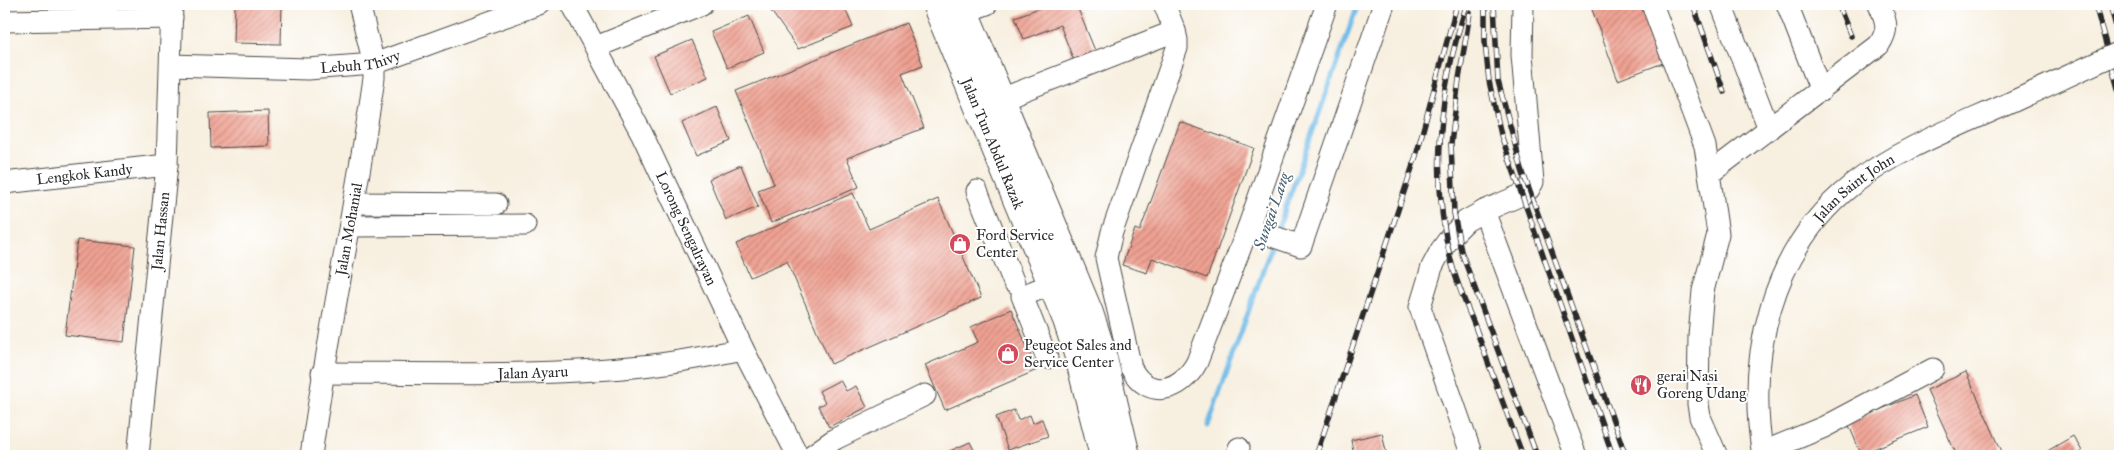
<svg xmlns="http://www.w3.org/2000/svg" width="2124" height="460" viewBox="0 0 2124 460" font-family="'IM FELL Great Primer',serif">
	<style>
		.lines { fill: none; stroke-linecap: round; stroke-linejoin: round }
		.stream { stroke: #6dbae6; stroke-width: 5 }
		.building { fill: url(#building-hatch) }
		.minor-casing { stroke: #4a4846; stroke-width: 23 }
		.major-casing { stroke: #4a4846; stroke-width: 28 }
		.minor { stroke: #fff; stroke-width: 21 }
		.major { stroke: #fff; stroke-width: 26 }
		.rail-casing { stroke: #2b2b2b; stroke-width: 5.5 }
		.rail { stroke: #fff; stroke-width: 4; stroke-dasharray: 11; stroke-linecap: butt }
		.minor-bridge-casing { stroke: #4a4846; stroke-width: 23; stroke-linecap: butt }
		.minor-bridge { stroke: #fff; stroke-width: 21 }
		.labels { text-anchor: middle; stroke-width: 4; stroke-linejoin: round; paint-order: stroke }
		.street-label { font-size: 15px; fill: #2b2b2b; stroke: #fff }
		.poi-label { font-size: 15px; fill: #2b2b2b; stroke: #fff; text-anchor: start }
		.water-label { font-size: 16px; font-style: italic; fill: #425d6c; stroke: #fff }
	</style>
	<defs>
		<pattern id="building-hatch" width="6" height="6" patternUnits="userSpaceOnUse" patternTransform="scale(1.25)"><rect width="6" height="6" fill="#f0a293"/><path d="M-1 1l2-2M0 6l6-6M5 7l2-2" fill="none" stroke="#c38478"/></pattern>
	</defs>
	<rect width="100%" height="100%" fill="#fff"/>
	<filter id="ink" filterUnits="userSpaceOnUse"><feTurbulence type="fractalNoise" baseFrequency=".02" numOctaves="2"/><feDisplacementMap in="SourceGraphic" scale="10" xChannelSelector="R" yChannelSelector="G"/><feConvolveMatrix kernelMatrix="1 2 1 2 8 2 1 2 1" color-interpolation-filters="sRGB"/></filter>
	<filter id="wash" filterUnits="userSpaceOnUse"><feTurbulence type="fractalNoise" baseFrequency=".0096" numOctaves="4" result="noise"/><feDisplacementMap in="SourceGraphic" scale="20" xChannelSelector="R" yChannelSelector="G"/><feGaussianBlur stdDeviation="1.12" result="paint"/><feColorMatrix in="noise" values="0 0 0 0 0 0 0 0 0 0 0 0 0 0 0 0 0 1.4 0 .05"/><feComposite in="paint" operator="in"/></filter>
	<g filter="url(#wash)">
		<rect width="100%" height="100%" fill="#f7efdf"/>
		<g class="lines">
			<!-- stream -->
			<g class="stream">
				<polyline points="1277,232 1358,4"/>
				<polyline points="1208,426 1273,242"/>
			</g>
		</g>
		<g id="blocks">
			<!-- building -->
			<g class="building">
				<polygon points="235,4 282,4 281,44 234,43"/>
				<polygon points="766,4 843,4 853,27 798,49"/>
				<polygon points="1050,4 1076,4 1096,53 1074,61 1060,25 1024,39 1015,17"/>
				<polygon points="1590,4 1641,4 1663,63 1618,80"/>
				<polygon points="749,16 764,52 727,68 711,32"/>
				<polygon points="906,23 923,65 902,73 924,128 847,158 859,187 771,223 758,190 774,184 736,91"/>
				<polygon points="692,40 708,77 670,93 654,56"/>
				<polygon points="717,107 731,141 696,156 682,123"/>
				<polygon points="268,111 269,146 211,148 210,113"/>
				<polygon points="1180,122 1254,148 1207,278 1152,258 1147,273 1122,265 1135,229 1140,231"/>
				<polygon points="741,165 758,207 726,220 709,179"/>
				<polygon points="853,193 869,229 938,199 981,298 831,364 787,261 750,277 736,244"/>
				<polygon points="77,240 135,246 124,342 65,335"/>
				<polygon points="1011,309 1037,370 945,410 925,365 978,342 971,327"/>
				<polygon points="1966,372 2004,456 1957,456 1927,390"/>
				<polygon points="840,380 846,391 856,386 867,407 829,427 818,406 825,403 819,391"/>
				<polygon points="1915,395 1928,427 1861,454 1848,423"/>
				<polygon points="1014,410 1018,420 1030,415 1033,423 1042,419 1048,436 1008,450 996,417"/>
				<polygon points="1382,433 1387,456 1354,456 1351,440"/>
				<polygon points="2073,436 2082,451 2073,456 2039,456"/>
				<polygon points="970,442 977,456 939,456"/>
			</g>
		</g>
	</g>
	<g filter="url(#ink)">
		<use href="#blocks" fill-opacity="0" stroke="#4a4846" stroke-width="1"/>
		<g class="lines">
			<!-- minor casing -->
			<g class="minor-casing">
				<g id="minor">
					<path id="s1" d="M572 4 642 134 743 349 798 456"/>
					<polyline points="1652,4 1705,146 1718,234 1703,291 1699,336 1698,404 1700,417 1717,456"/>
					<polyline points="1721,4 1769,129"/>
					<polyline points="1787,4 1821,91"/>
					<polyline points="965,12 987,4"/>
					<polyline points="4,21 172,18"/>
					<path d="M1175 31 1177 40V48L1112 232 1106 258 1131 368C1148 401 1182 391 1197 362L1248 228 1327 4"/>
					<polyline points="596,47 702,4"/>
					<path id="s2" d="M171 65 308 69 374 64 539 4"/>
					<polyline points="1001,99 1175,31 1164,4"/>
					<path d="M1709 174 1879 45C1890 28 1886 21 1879 4"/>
					<path id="s3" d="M4 183 167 165"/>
					<polyline points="977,191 1014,283"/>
					<polyline points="354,203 496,204"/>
					<polyline points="1484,211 1576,456"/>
					<polyline points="350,226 525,225"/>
					<polyline points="1248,228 1301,246 1384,4"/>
					<polyline points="1047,358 1022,296 1052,284"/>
					<path id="s4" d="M322 373C427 373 538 377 642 366 676 363 709 356 743 349"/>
					<polyline points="1773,448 1824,427 1933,369"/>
					<path id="s5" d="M138 456 167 165 172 4"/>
					<path id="s6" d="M311 456C328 330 356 205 374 78V64L359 4"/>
					<polyline points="811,456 835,439 925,395"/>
					<polyline points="1236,456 1239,448"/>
					<polyline points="1472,456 1420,307 1432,267 1441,250 1452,235 1466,221 1484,211 1521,195 1529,189 1533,182 1522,55 1523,4"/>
					<path id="s7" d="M1763 456C1746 358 1771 249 1852 185 1899 148 1960 126 2014 101"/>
				</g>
			</g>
			<!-- major casing -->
			<g class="major-casing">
				<g id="major">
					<path id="s8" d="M935 4 1066 320 1078 357 1103 456"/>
					<polyline points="962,4 1090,313 1102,350 1127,456"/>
				</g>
			</g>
			<!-- minor -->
			<use href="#minor" class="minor"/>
			<!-- major -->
			<use href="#major" class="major"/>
			<!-- rail casing -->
			<g class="rail-casing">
				<g id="rail">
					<path d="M1467 4C1439 87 1429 183 1453 268 1459 289 1468 309 1476 329 1491 371 1507 414 1523 456"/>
					<polyline points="1485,4 1485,43 1489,81 1501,135 1613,456"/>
					<polyline points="1494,4 1498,81 1522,170 1626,456"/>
					<polyline points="1693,4 1724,92"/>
					<polyline points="1838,4 1851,36"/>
					<polyline points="2095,4 2120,96"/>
					<polyline points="2110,4 2120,42"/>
					<polyline points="1470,13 1459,79 1451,144 1454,213 1461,251 1537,456"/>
					<polyline points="1316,456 1416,156 1457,4"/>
				</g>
			</g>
			<!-- rail -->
			<use href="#rail" class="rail"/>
			<!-- minor-bridge casing -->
			<g class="minor-bridge-casing">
				<polyline id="minor-bridge" points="2014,101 2120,52"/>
			</g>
			<!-- minor-bridge -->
			<use href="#minor-bridge" class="minor-bridge"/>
		</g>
	</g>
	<!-- icons -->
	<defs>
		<g id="shop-disc" transform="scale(1.125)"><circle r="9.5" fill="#d1495b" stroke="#fff"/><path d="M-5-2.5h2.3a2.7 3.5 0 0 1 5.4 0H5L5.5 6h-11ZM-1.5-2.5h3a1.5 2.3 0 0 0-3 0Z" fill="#fff"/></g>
		<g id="restaurant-disc" transform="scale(1.125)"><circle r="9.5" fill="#d1495b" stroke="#fff"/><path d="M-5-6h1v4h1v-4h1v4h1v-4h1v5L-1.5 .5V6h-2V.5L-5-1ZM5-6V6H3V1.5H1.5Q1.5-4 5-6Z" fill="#fff"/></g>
	</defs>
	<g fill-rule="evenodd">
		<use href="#shop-disc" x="960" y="244"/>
		<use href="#shop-disc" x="1008" y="354"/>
		<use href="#restaurant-disc" x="1641" y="385"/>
	</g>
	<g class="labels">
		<!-- street labels -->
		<g class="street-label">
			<text dy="5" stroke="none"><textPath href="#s2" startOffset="190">Lebuh Thivy</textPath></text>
			<text dy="5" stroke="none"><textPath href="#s8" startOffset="151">Jalan Tun Abdul Razak</textPath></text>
			<text dy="5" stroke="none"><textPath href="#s3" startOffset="81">Lengkok Kandy</textPath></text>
			<text dy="5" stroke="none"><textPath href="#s7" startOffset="299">Jalan Saint John</textPath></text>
			<text dy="5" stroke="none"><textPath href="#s1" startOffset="252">Lorong Sengalrayan</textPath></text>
			<text dy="5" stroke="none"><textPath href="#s5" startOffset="226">Jalan Hassan</textPath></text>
			<text dy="5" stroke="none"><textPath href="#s6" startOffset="230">Jalan Mohanial</textPath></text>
			<text dy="5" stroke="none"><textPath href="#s4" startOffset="211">Jalan Ayaru</textPath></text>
		</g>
		<!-- poi labels -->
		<g class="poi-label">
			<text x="976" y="240">Ford Service<tspan x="976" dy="17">Center</tspan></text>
			<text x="1024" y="350">Peugeot Sales and<tspan x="1024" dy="17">Service Center</tspan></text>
			<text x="1657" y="381">gerai Nasi<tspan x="1657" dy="17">Goreng Udang</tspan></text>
		</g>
		<!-- water labels -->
		<g class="water-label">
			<text transform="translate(1271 211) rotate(-71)" y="6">Sungai Lang</text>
		</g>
	</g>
	<!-- margin -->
	<rect width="2124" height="460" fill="none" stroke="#fff" stroke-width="20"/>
</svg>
